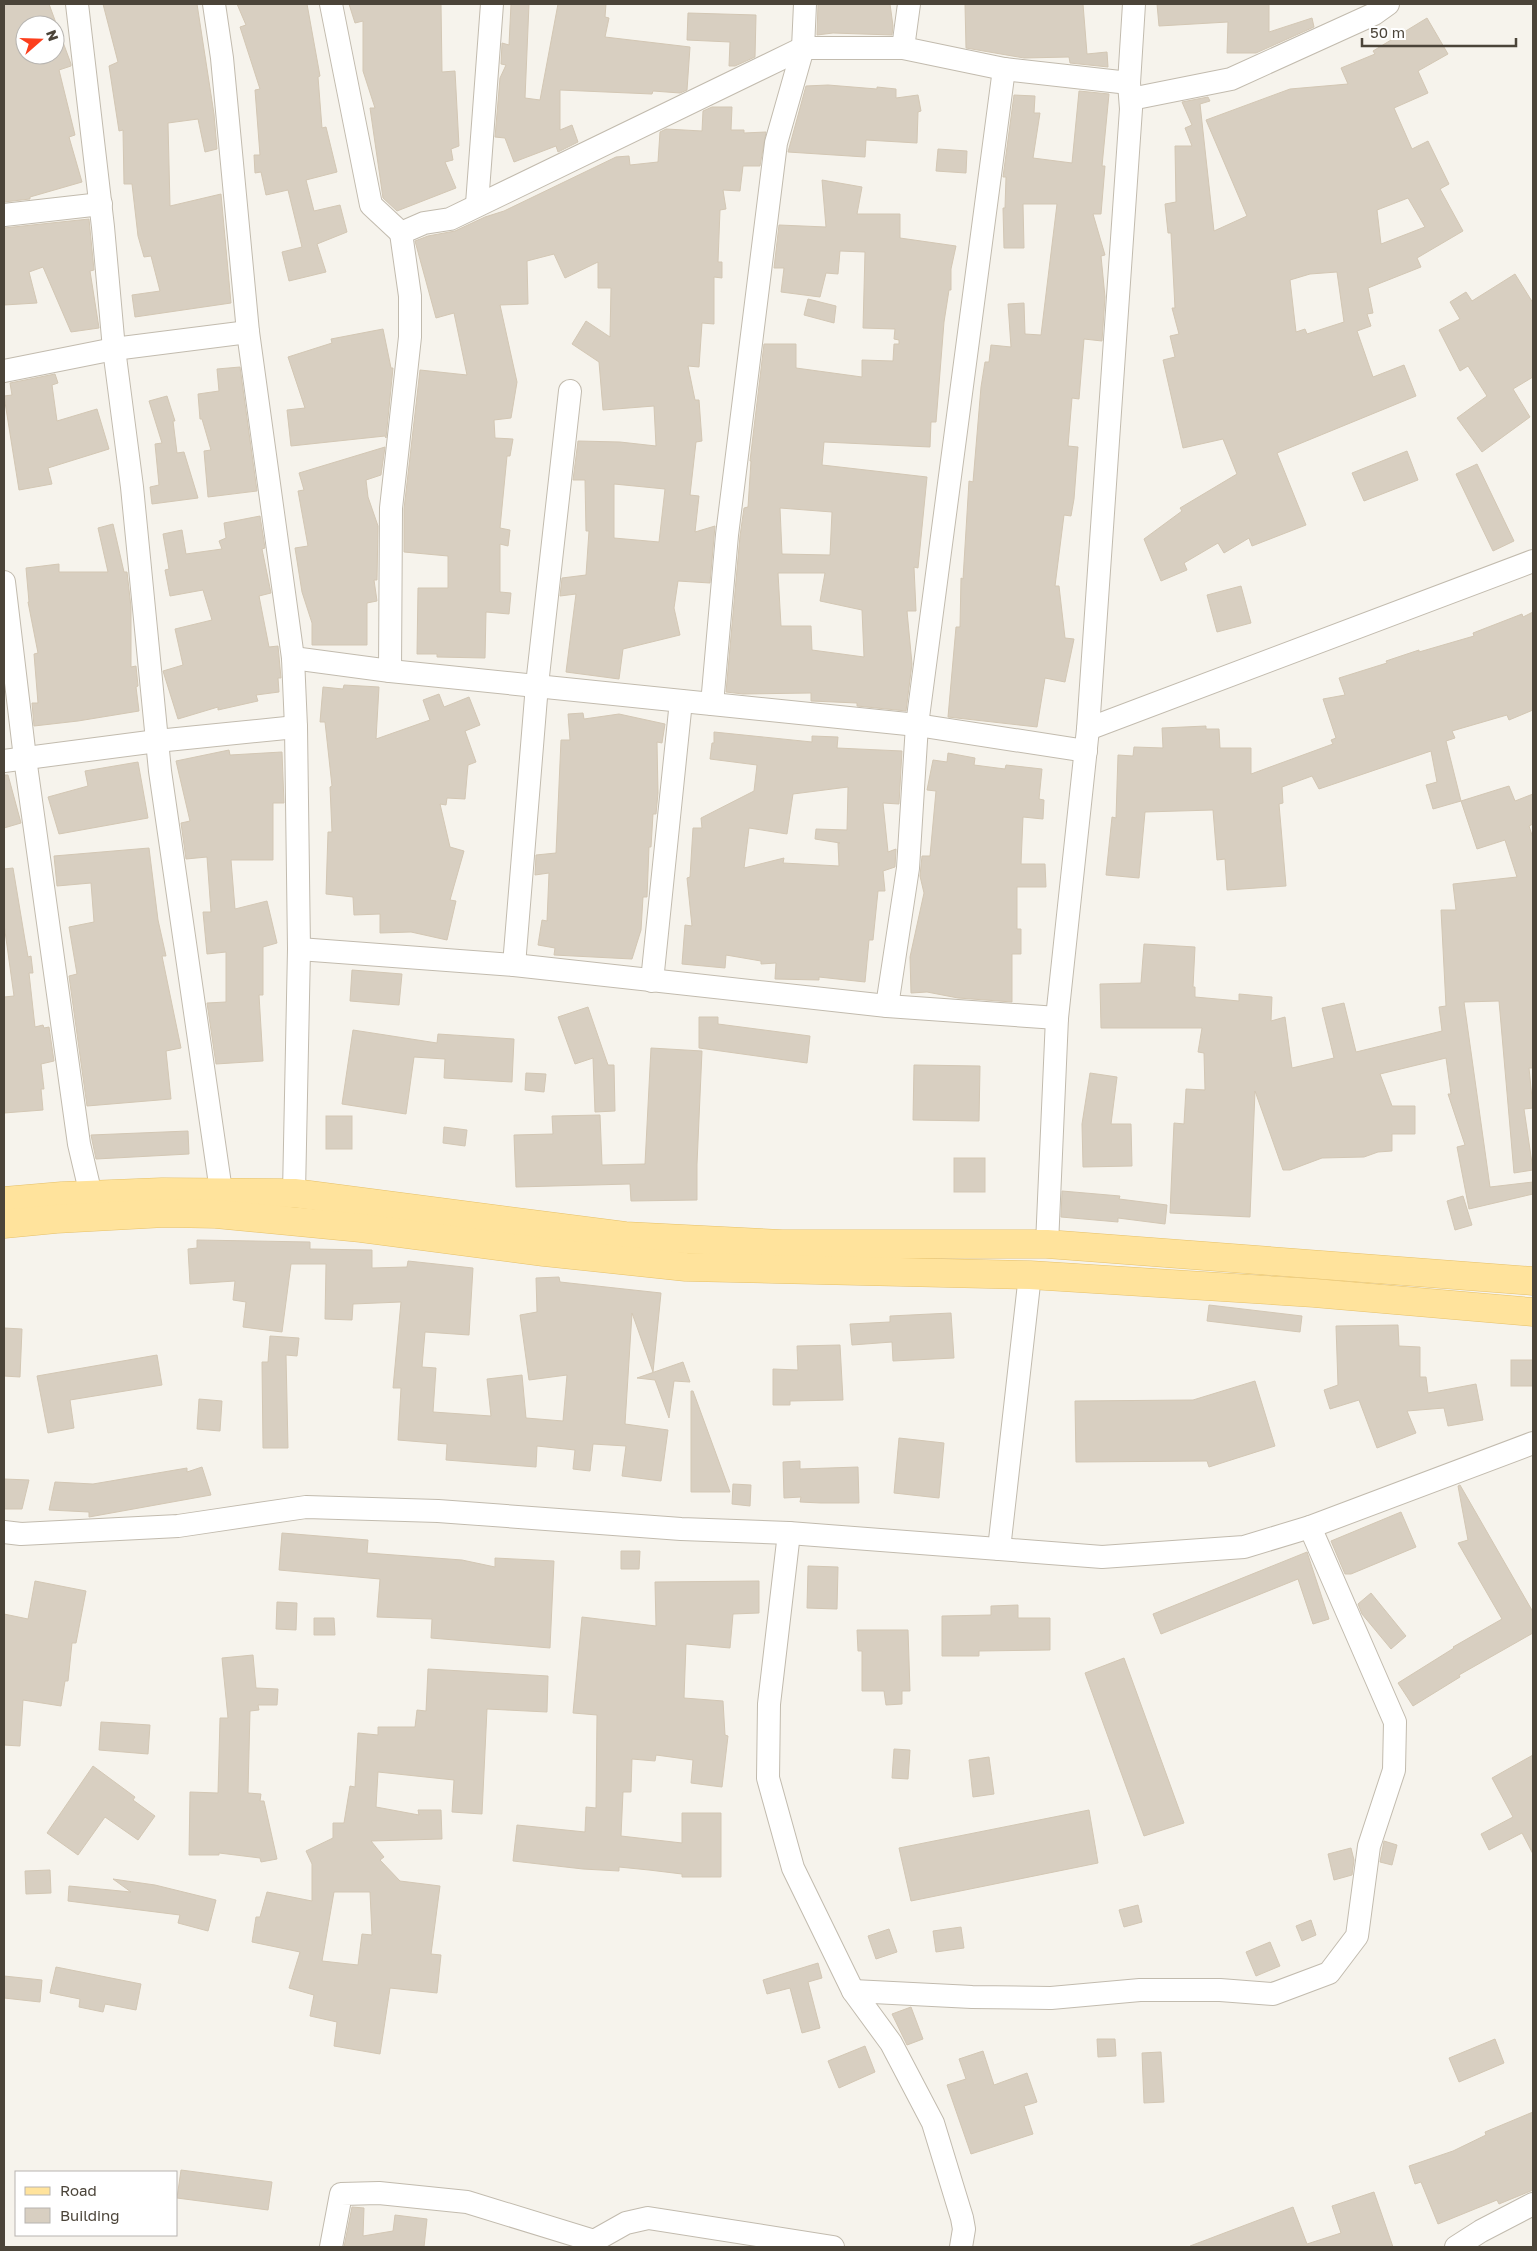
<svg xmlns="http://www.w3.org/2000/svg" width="1537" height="2251" viewBox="0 0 1537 2251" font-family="'Golos Text',sans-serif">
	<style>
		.building { fill: #d8cfc1; stroke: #d3c7b4; fill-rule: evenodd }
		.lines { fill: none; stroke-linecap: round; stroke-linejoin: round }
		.minor-casing { stroke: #c2bbae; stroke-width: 24 }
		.primary-casing { stroke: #e6c16a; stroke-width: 29 }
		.minor { stroke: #fff; stroke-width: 22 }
		.primary { stroke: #ffe39c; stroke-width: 28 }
	</style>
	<rect width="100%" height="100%" fill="#f6f3ec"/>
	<!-- building -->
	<g class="building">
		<path d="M4 4H49L71 64V66L59 70 75 135 69 137 82 182 30 197V199L4 202ZM25 25H55V55H25Z"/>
		<polygon points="103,4 197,4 214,114 217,149 205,152 198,119 168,123 170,206 221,194 231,303 135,317 132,295 160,291 151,256 144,257 138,236 132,184 124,184 123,130 119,131 109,66 118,62"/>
		<polygon points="237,4 307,4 320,76 318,77 322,128 326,127 337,172 306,180 314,211 340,205 347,232 317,244 326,272 289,281 282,252 302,247 288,190 266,195 261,172 255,173 254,155 260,155 255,90 260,89 240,27 246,25"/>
		<polygon points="349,4 441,4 442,72 455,71 459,146 451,149 453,160 445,162 456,188 397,211 383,198 370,108 375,108 363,71 363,21 355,23"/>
		<polygon points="511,4 529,4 525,98 540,100 558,4 606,4 605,17 609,18 605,37 690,47 687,90 680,93 653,91 652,94 560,90 560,130 572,125 578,142 558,152 556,146 514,162 505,138 495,137 500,78 506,65 501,64 502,43 509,45"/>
		<polygon points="818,4 890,4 893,26 892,35 833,33 817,35"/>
		<polygon points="965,4 1083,4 1087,54 1107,52 1108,67 1070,63 1069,57 1024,58 966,48"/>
		<polygon points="1157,4 1269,4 1269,32 1312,18 1314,27 1256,53 1227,53 1228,22 1159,26"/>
		<polygon points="688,13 756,15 755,57 735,66 729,66 730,42 687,40"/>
		<path d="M1427 18 1448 54 1418 71 1428 93 1394 108 1412 149 1428 141 1449 184 1440 189 1463 231 1417 258 1421 267 1368 288 1373 313 1367 314 1371 326 1357 331 1373 377 1404 365 1416 396 1277 453 1306 525 1252 546 1249 538 1224 553 1218 543 1184 563 1187 570 1161 581 1144 539 1182 511 1180 508 1237 474 1223 439 1183 448 1163 360 1175 357 1170 336 1179 334 1172 308H1175L1171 233H1168L1165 204 1176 202 1175 146H1192L1185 128 1192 125 1182 102 1208 97 1210 101 1200 104 1214 231 1247 216 1206 120 1290 89 1348 84 1341 68 1375 54 1373 51ZM1408 198 1425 227 1381 244 1377 210ZM1337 272 1344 322 1307 334 1305 329 1296 332 1290 280 1310 274Z"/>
		<polygon points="828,85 877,89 877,87 896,89 896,98 918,95 921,111 918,112 917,143 866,140 865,157 788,152 806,86"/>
		<polygon points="1079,91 1109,94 1102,166 1105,166 1101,214 1093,214 1105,255 1101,256 1105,297 1102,341 1084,339 1079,399 1072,398 1068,446 1078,447 1074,499 1071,516 1064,515 1055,586 1059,586 1065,638 1074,639 1065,682 1045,678 1037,727 948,717 956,627 960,627 961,578 963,579 969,481 973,482 981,387 985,362 989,362 991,345 1011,347 1008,304 1024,303 1025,334 1041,335 1057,204 1023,204 1024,248 1004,248 1003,208 1005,208 1006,177 1003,177 1014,95 1035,96 1034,113 1040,113 1033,158 1072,163"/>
		<path d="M712 107H732L731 130H744V133L766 132 760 166H743L740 191 723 190 726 209 720 210 718 262H722V278L714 277V324L702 323 699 367 688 366 695 400H699L702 441 696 442 690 495 699 496 695 532 715 526 710 583 678 581 674 608 680 635 623 649 619 679 566 672 576 594 560 596 562 578 586 575 589 531H586L585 480H573L578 441 620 442 656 446 654 406 603 410 599 362 572 344 586 321 610 337 611 288H598V262L565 278 554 254 527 261 528 304 500 305 517 382 511 418 494 420 495 438 513 439 510 456H507L500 528 510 530 508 546 500 544V592L511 593 509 614 486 612 485 658 437 657V654H417L418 588H448V556L404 552V509L420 370 467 375 454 313 436 318 415 241 428 236 455 231 485 217 504 211 616 157 629 156 630 165 658 162 660 132 666 129 702 131 703 111ZM614 484 665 489 659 542 614 538Z"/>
		<polygon points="938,149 967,151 966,173 936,171"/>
		<path d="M822 180 862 187 857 214H900V238L956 246 951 269V290H949L944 322 936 422H931L930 447 824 442 822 465 927 477 918 568 914 567 916 611H907L912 664 906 711 857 706V703L811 701V693L743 694 726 692 740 536 744 508 748 507 751 461H750L764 344H796V368L862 377V360L893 361 894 344H899V340L894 339 895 329 863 328 865 252 840 251 838 274 826 273 820 297 781 292 784 268H774L779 225 826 227ZM780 508 832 512 830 555 782 554ZM778 573H825L820 601 862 610 864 657 812 650 811 626H781Z"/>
		<polygon points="89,219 94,270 90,271 99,328 71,332 43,267 29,272 37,303 4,305 4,228"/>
		<polygon points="1515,274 1533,303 1533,377 1513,389 1530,417 1482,452 1457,418 1487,396 1468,366 1460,371 1439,330 1460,319 1450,302 1466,292 1472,301"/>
		<polygon points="808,299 836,306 834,323 804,315"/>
		<polygon points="383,329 391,368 393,368 386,438 385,436 291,446 287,410 305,408 288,357 332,343 331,339"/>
		<polygon points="240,367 257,491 208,497 204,451 211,450 202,419 200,419 198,394 219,391 217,369"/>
		<polygon points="55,374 58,383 52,385 57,421 97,409 109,449 48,468 52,484 19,490 4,396 12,395 10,383"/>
		<polygon points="167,396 175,421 173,421 177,453 184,452 198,498 152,504 150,487 159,485 155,444 162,443 149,401"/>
		<polygon points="385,447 381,475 366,480 368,497 378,526 377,580 374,580 377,601 367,603 367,645 312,645 312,623 302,592 295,548 308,546 298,491 304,490 299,473"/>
		<polygon points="1407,451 1418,480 1364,501 1352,473"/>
		<polygon points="1477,464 1514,541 1493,551 1456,474"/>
		<polygon points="260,516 265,548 262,549 271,593 259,596 269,647 278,646 281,678 278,678 279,692 256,695 258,701 218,710 218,707 178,719 163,671 183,665 175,629 212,620 203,590 170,596 165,570 169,569 163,534 182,530 186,554 222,549 219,541 226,538 224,523"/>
		<polygon points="113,524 124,572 127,572 131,607 131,667 136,666 138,686 136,687 139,711 78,721 34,726 32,703 38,703 34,654 38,653 28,602 29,602 26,568 59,564 59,572 108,572 98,528"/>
		<polygon points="1241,586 1251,623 1217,632 1207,595"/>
		<polygon points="1533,612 1533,710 1509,720 1507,715 1452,731 1455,738 1446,741 1461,801 1433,809 1426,785 1437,782 1431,751 1319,789 1312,776 1282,787 1283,803 1279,804 1286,886 1227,890 1225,859 1217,860 1213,810 1145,812 1139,878 1106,875 1112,817 1116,818 1118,755 1133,756 1134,747 1163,748 1162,728 1206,726 1206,729 1219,729 1220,748 1251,748 1251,774 1333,744 1331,740 1336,738 1323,699 1345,695 1339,678 1387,663 1386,661 1419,650 1419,652 1474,636 1473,633 1522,614 1523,617"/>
		<polygon points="344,685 379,687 376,739 430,720 423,700 439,694 444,707 469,697 480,725 465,731 476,762 468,765 465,799 447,798 446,805 440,804 450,847 464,851 450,900 456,901 447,940 411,932 380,933 380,914 354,915 353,897 326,894 328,832 332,832 330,787 332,786 325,722 320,722 323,687 343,689"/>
		<polygon points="583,713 584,719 619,714 665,724 662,743 657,742 658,793 656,814 653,814 651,847 649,847 647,897 643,897 641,930 632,959 554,955 555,948 538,945 542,920 547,921 549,873 535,875 536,855 556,853 561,740 570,740 568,714"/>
		<path d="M714 732 812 742V736L838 737 837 748 902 751 899 804 883 803 888 852 896 849 895 867 883 871 885 891H878L873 940H869L865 982 819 977V980L775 979 776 963 761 964V961L726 955 725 968 682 964 685 925 692 926 687 878 690 877 693 828H702L701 818 754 791 757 765 710 759 712 743H714ZM848 787 847 830 816 829 815 839 840 843H838L839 866 783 863 784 858 744 868 749 828 787 834 793 794Z"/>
		<polygon points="229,750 230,755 282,752 284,803 273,803 273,860 231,860 235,909 267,901 277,943 263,947 263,995 259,995 263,1061 216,1064 207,1003 226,1002 226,952 207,954 203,912 211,912 207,857 186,859 181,823 190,821 176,761"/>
		<polygon points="948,753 975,758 974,765 1005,769 1006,765 1042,769 1039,799 1044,800 1043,819 1023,817 1021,864 1045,864 1046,887 1017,887 1017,929 1021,929 1021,954 1012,954 1012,1002 958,998 927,992 911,993 910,957 924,893 920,876 922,856 930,856 936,791 927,790 933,760 947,762"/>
		<polygon points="138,762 148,818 59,834 48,797 88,786 85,771"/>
		<polygon points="4,775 8,775 21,823 4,828"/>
		<polygon points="1509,786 1515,801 1533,794 1533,824 1529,826 1533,838 1533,1068 1529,1068 1533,1108 1524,1109 1533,1170 1514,1173 1499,1001 1464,1002 1490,1187 1533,1182 1533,1194 1469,1209 1457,1147 1465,1145 1448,1094 1451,1094 1446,1058 1380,1074 1392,1106 1415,1106 1415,1134 1392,1134 1392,1151 1378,1152 1364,1157 1322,1158 1290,1170 1283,1170 1255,1091 1250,1217 1170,1213 1174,1123 1184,1124 1186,1089 1205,1090 1204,1053 1198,1052 1202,1028 1101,1028 1100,984 1141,983 1144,944 1195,947 1193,987 1195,987 1195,997 1239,1001 1239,994 1272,997 1271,1021 1285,1017 1292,1068 1334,1058 1322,1008 1344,1003 1356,1052 1442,1031 1439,1007 1446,1006 1441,910 1456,910 1453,884 1517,877 1505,840 1477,849 1461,801"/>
		<polygon points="149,848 158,920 166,956 162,956 181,1048 166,1051 171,1099 87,1106 69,976 77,974 69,927 94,922 91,883 57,886 54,856"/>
		<polygon points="13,868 25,940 28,957 31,956 33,973 29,973 35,1027 43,1025 44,1028 49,1027 54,1061 41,1064 44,1089 41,1089 43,1110 4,1113 4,997 14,996 4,924 4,869"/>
		<polygon points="352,970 402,974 399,1005 350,1001"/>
		<polygon points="588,1007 608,1065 614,1065 615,1111 595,1112 593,1058 575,1064 558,1017"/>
		<polygon points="699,1017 718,1017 718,1024 810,1036 807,1063 699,1048"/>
		<polygon points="353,1030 437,1043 438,1034 514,1039 512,1082 444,1078 445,1059 414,1057 406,1114 342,1104"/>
		<polygon points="651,1048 702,1051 697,1164 697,1200 631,1201 630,1184 516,1187 514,1135 553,1134 552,1116 600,1115 602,1165 645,1164"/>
		<polygon points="914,1065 980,1066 979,1121 913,1120"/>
		<polygon points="526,1073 546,1074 544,1092 525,1090"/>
		<polygon points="1090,1073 1117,1077 1111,1124 1131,1124 1132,1166 1083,1167 1082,1124"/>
		<rect x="326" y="1116" width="26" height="33"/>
		<polygon points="444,1127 467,1130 465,1146 443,1143"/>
		<polygon points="188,1131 189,1154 96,1159 91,1135"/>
		<rect x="954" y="1158" width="31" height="34"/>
		<polygon points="1062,1191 1120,1196 1119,1199 1167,1205 1165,1224 1118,1218 1118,1222 1061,1217"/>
		<polygon points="1463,1196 1472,1225 1455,1230 1447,1201"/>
		<polygon points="197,1240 310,1242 310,1249 372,1250 372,1268 407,1267 408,1261 473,1268 469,1335 425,1332 422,1367 436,1368 433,1412 491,1416 487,1379 522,1375 526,1418 563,1421 567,1375 529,1380 520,1315 537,1312 536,1278 559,1277 560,1282 661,1293 653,1372 632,1313 625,1424 668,1430 661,1481 622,1476 626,1446 593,1444 590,1471 573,1469 575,1450 537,1446 536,1467 446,1460 447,1444 398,1440 401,1388 393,1388 401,1302 353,1304 352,1320 325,1319 326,1264 291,1264 282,1332 243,1327 246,1302 233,1300 235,1281 190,1284 188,1249 197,1248"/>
		<polygon points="1209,1305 1302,1316 1300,1332 1207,1321"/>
		<polygon points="951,1313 954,1358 893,1361 892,1342 852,1345 850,1324 890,1322 890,1316"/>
		<polygon points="1398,1325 1399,1346 1420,1347 1420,1377 1426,1377 1428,1393 1476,1384 1483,1420 1448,1426 1444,1408 1407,1411 1416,1433 1377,1448 1359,1400 1330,1409 1324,1390 1338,1385 1336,1326"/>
		<polygon points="4,1328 22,1329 20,1377 4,1376"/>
		<polygon points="270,1336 299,1338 297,1356 286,1355 288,1448 263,1448 262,1362 268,1362"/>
		<polygon points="840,1345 843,1400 790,1401 790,1405 773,1405 773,1369 798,1370 797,1346"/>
		<polygon points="157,1355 162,1385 70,1400 74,1428 48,1433 37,1376"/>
		<rect x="1511" y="1360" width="22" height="26"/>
		<polygon points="683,1362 690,1382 674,1381 669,1418 655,1380 637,1378"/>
		<polygon points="1255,1381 1275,1446 1209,1467 1207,1461 1076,1462 1075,1401 1193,1400"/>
		<polygon points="691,1391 693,1391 730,1492 691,1492"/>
		<polygon points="199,1399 222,1401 220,1431 197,1429"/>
		<polygon points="899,1438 944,1443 939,1498 894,1493"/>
		<polygon points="800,1461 800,1469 858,1467 859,1503 821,1503 800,1502 801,1497 784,1498 783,1462"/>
		<polygon points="202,1467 211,1495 89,1517 89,1512 49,1510 55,1482 93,1484 187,1468 187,1472"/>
		<polygon points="4,1479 29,1480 22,1509 4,1509"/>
		<polygon points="733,1484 751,1485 750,1506 732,1504"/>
		<polygon points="1460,1485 1533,1612 1533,1633 1459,1675 1460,1677 1413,1706 1398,1683 1454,1648 1453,1647 1502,1619 1458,1543 1468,1540 1458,1486"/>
		<polygon points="1401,1512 1416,1547 1351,1574 1345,1574 1331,1541"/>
		<polygon points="282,1533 368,1540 367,1553 462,1560 495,1567 495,1558 554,1561 550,1648 431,1638 432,1619 377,1617 380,1579 279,1570"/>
		<polygon points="621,1551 640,1551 639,1569 621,1569"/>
		<polygon points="1307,1552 1329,1619 1313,1624 1298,1579 1161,1634 1153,1614"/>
		<polygon points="808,1566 838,1567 837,1609 807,1608"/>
		<polygon points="35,1581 86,1591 76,1643 72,1643 68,1681 65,1681 61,1706 23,1700 20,1746 4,1745 4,1614 28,1619"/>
		<polygon points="759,1581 759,1613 733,1614 730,1648 686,1644 684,1698 723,1701 725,1735 728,1736 722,1787 691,1783 693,1760 656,1755 655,1761 632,1759 631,1792 623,1792 621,1836 682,1843 682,1813 721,1813 721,1877 682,1877 682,1874 649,1870 619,1867 619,1871 583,1869 513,1861 517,1825 585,1832 586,1807 596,1808 597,1715 573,1713 582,1617 656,1626 655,1582"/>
		<polygon points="1371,1593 1406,1636 1391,1649 1362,1614 1358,1604"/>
		<polygon points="277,1602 297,1603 296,1630 276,1629"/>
		<polygon points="1018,1605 1018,1618 1050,1618 1050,1650 979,1651 979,1656 942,1656 942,1616 991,1615 991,1606"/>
		<polygon points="314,1618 334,1618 335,1635 314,1635"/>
		<polygon points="857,1630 908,1630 910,1691 902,1691 902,1704 886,1705 884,1691 862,1691 862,1651 858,1651"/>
		<polygon points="253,1655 256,1688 278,1689 277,1705 258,1705 259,1710 250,1711 248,1793 261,1794 260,1801 264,1801 277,1859 261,1862 260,1858 219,1853 219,1855 189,1855 190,1792 218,1793 220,1718 228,1718 222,1658"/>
		<polygon points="1124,1658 1184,1823 1144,1836 1085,1673"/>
		<path d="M428 1669 548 1676 547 1712 487 1709 482 1814 452 1812 454 1780 378 1772 376 1807 419 1815 418 1810H441L442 1839 371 1841 384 1857 380 1860 400 1881 440 1886 431 1954 441 1955 437 1993 390 1988 380 2054 334 2046 337 2022 310 2016 314 1995 289 1988 300 1952 252 1942 256 1917H260L267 1892 312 1901V1864L306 1851 333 1838V1823H344L350 1786 355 1787 358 1733 378 1735V1727H415L417 1710 426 1711ZM334 1892H370L372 1935 362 1934 358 1965 322 1961Z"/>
		<polygon points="101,1722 150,1725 148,1754 99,1750"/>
		<polygon points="894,1749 910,1750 908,1779 892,1778"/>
		<polygon points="1533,1755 1533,1854 1522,1833 1489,1850 1481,1834 1513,1817 1492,1778"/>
		<polygon points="989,1757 994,1794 973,1797 969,1760"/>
		<polygon points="93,1766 135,1797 133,1800 155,1816 138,1840 105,1817 78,1855 47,1833"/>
		<polygon points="1089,1810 1098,1863 911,1901 899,1848"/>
		<polygon points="1384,1841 1397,1845 1392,1865 1380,1862"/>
		<polygon points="1351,1848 1354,1860 1352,1875 1334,1880 1328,1854"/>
		<polygon points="50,1870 51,1893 26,1894 25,1871"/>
		<polygon points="113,1879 155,1885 216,1900 208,1931 178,1923 180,1915 68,1901 69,1886 131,1892"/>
		<polygon points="1138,1905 1142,1922 1124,1927 1119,1910"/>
		<polygon points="1311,1920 1316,1935 1302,1941 1296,1926"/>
		<polygon points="961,1927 964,1948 936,1952 933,1931"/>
		<polygon points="889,1929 897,1952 876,1959 868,1936"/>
		<polygon points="1270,1942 1280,1966 1256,1976 1246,1952"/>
		<polygon points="818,1963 822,1978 808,1982 820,2028 802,2033 790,1988 767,1994 763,1980"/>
		<polygon points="56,1967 141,1984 136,2010 105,2004 103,2012 79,2007 80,1999 50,1993"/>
		<polygon points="4,1976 42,1980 40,2002 4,1998"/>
		<polygon points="911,2007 923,2039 907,2045 892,2014"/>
		<polygon points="1097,2039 1115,2039 1116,2056 1098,2057"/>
		<polygon points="1495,2039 1504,2063 1459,2082 1449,2058"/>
		<polygon points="865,2046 875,2072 839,2088 828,2061"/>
		<polygon points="983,2051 994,2085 1027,2073 1037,2102 1024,2106 1033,2134 971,2154 947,2085 966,2079 959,2059"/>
		<polygon points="1161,2052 1164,2102 1144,2103 1142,2053"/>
		<polygon points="1533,2112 1533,2190 1499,2204 1497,2200 1438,2224 1421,2182 1415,2184 1409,2166 1453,2151 1486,2135 1485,2132"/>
		<polygon points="181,2170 272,2182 268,2210 177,2198"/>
		<polygon points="1374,2192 1393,2247 1190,2247 1190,2246 1293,2207 1307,2244 1341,2233 1332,2206"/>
		<polygon points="352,2207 364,2208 363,2236 393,2231 395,2215 427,2219 424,2247 344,2247"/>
	</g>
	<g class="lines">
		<!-- minor casing -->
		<g class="minor-casing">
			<g id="minor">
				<polyline points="77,4 103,227 114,349 132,487 160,771 221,1191"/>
				<polyline points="214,4 222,58 248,332 293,658 296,727 299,949 294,1193"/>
				<polyline points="331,4 371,205 401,233"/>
				<polyline points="903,48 909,4"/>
				<polyline points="1131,99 1231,79 1374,14 1388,4"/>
				<polyline points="477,204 492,4"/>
				<polyline points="4,215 101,204"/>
				<polyline points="4,371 114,349 248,332"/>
				<polyline points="4,582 25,758 79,1144 91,1195"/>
				<polyline points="293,658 390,671 917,725 1086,751"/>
				<polyline points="390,671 391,508 410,337 410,296 401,233 424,223 450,219 803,48 903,48 1004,69 1129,83"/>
				<polyline points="712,704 727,535 776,143 803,48 805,4"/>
				<polyline points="1088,729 1533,561"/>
				<polyline points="4,761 157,741 296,727"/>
				<polyline points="299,949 514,965 887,1006 1057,1018"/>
				<polyline points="514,965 537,685 570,391"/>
				<polyline points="652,981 681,701"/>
				<polyline points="887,1006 908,868 917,725 1004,69"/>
				<polyline points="1047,1244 1057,1018 1088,729 1131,109 1129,83 1134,4"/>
				<polyline points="4,1532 21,1534 178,1526 306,1507 438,1511 681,1529 789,1533 1102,1557 1244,1547 1310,1527 1533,1443"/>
				<polyline points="789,1533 769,1704 768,1778 793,1868 853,1991 891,2043 933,2123 962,2218 964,2229 961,2247"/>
				<polyline points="999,1549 1030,1275"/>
				<polyline points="853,1991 972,1997 1051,1998 1140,1990 1220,1990 1273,1994 1329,1973 1357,1936 1369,1846 1394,1770 1395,1722 1310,1527"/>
				<polyline points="331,2247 341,2194 379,2193 467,2202 594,2241 626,2223 648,2218 833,2247"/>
				<polyline points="1456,2247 1481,2231 1533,2204"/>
			</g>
		</g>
		<!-- primary casing -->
		<g class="primary-casing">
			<g id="primary">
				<polyline points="4,1201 62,1196 162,1192 294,1193 625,1236 782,1244 1047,1244 1533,1281"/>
				<polyline points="4,1224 56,1219 165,1213 216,1214 361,1228 544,1252 686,1267 1030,1275 1314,1293 1533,1312"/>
			</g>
		</g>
		<!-- minor -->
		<use href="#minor" class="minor"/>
		<!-- primary -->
		<use href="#primary" class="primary"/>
	</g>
	<!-- border -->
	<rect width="1537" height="2251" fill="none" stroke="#4b4439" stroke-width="10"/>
	<!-- legend -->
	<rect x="15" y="2171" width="162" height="65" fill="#ffffff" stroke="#b7b4b0"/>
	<rect x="25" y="2187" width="25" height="8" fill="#ffe39c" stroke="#b7b4b0"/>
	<text x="60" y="2196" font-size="15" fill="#4b4439">Road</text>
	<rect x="25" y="2208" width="25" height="15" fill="#d8cfc1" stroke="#b7b4b0"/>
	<text x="60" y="2221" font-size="15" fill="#4b4439">Building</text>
	<!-- north arrow -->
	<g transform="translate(40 40) rotate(70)"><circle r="24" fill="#ffffff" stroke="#b7b4b0"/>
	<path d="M0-4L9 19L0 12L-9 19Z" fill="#fc3f1d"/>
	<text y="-8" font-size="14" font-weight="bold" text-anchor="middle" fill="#4b4439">N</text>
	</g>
	<!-- scale -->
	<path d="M1362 38v8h154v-8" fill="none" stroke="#4b4439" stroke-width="2.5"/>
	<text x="1370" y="38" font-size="15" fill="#4b4439" stroke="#ffffff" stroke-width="4" paint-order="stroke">50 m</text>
</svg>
